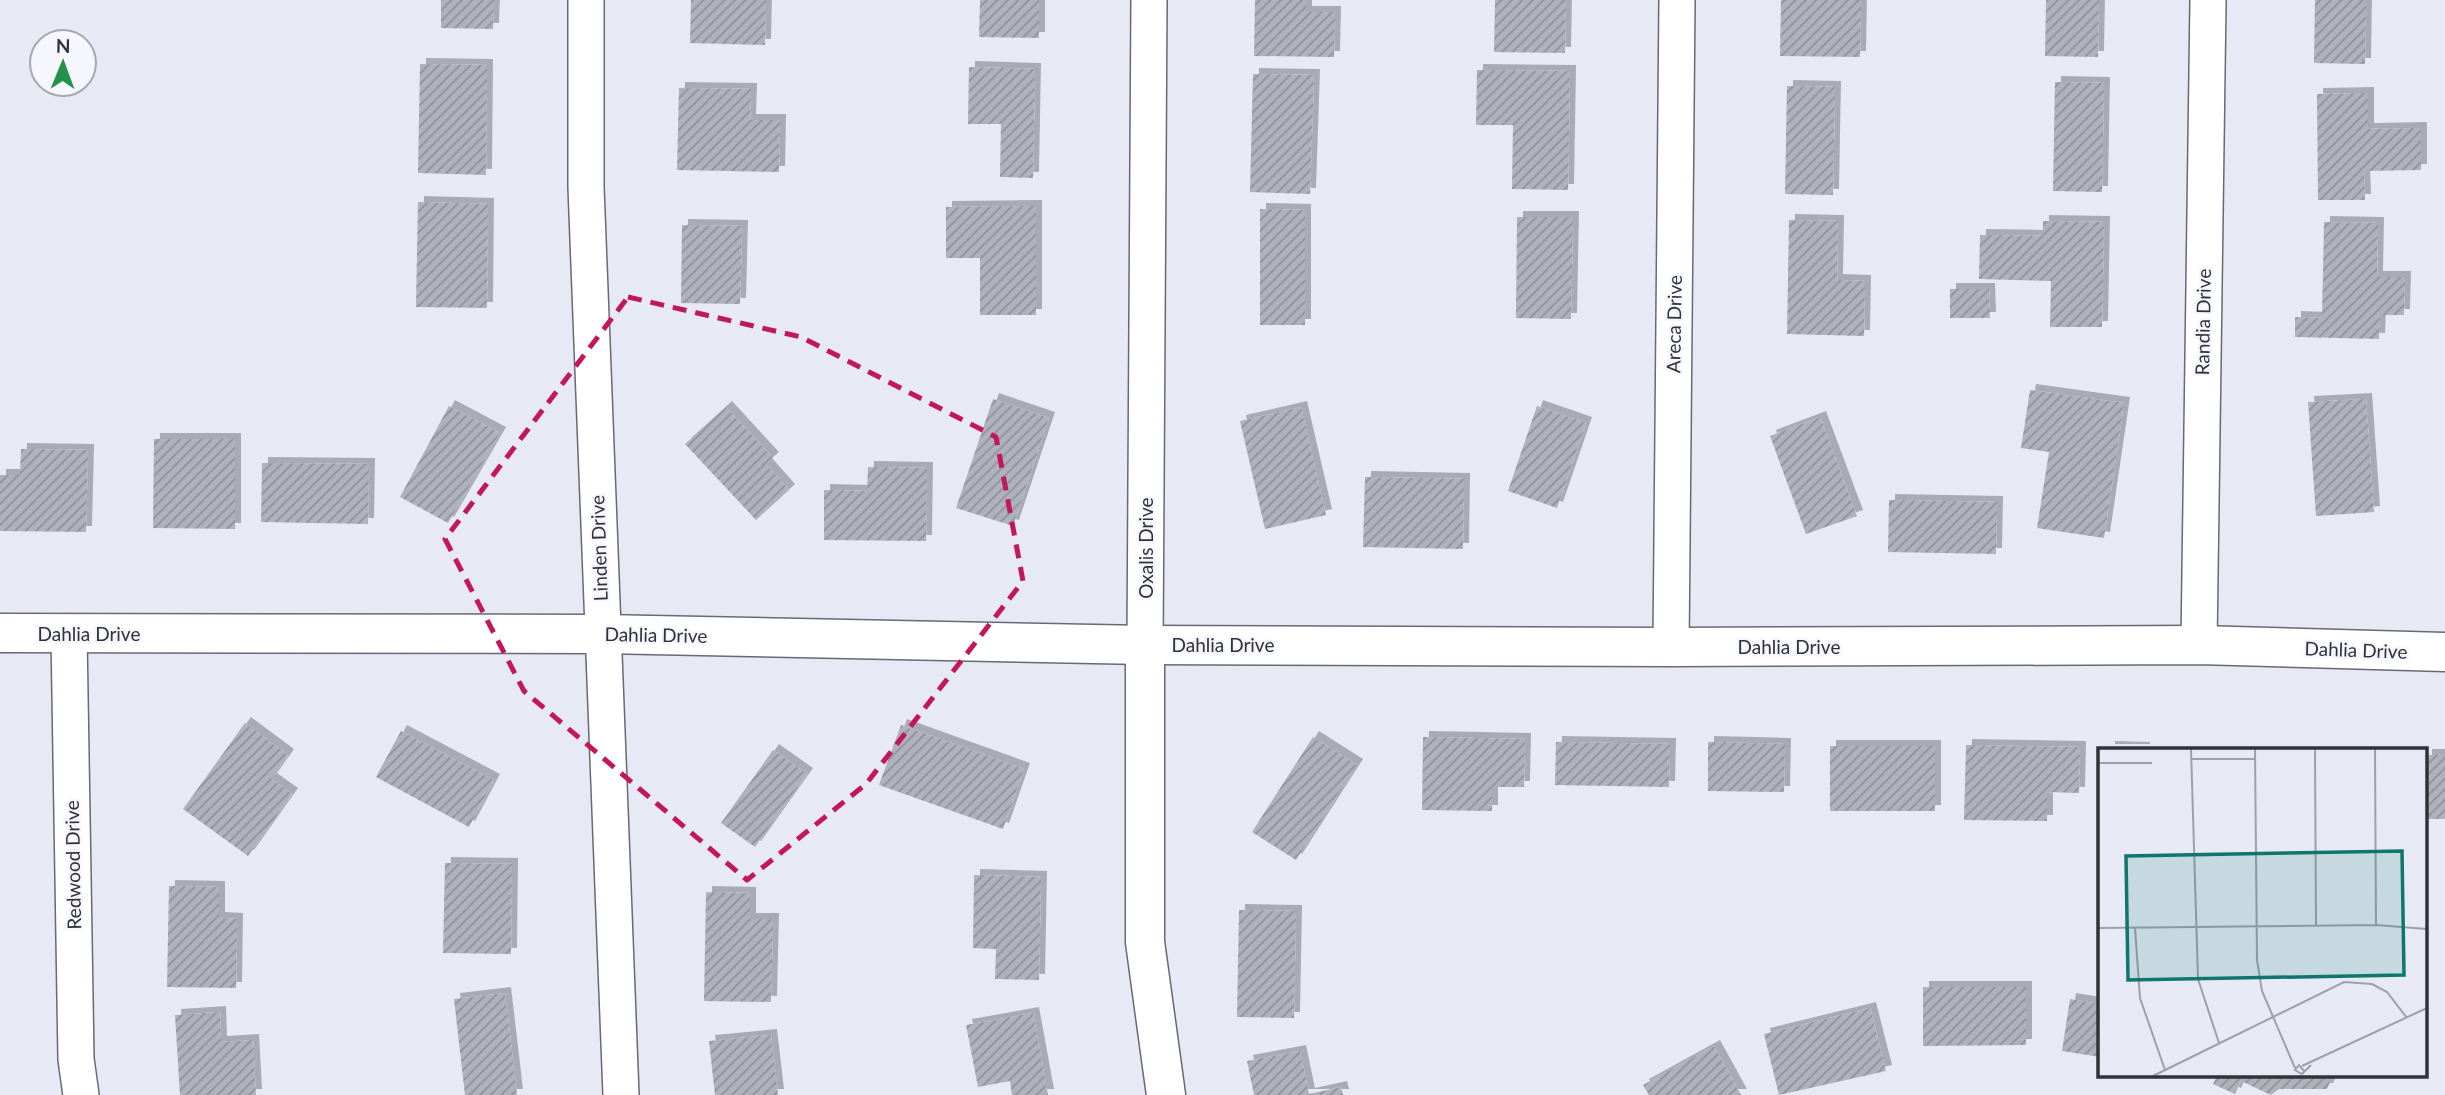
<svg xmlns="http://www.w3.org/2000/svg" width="2445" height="1095" viewBox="0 0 2445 1095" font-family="Lato,sans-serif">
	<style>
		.building { fill: url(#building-hatch); filter: url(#shadow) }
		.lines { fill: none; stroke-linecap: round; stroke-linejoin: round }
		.street-casing { stroke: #686973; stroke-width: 38 }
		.secondary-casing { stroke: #686973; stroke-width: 41 }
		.street { stroke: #fff; stroke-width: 35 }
		.secondary { stroke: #fff; stroke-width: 38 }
		.marked { fill: none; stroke: #c2185b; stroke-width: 5; stroke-dasharray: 14 9; stroke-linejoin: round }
		.labels { text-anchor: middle; stroke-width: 5; stroke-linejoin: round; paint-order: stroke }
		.street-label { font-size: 19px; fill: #313236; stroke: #f5f6fe }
		.inset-road { fill: none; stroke: #9ea0a9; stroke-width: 2 }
		.view { fill: #0f766e; fill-opacity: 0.15; stroke: #0f766e; stroke-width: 3.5 }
		.inset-edge { fill: none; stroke: #313236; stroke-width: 3.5 }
	</style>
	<defs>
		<pattern id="building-hatch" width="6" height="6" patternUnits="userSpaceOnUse" patternTransform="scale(1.75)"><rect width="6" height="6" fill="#afb1bc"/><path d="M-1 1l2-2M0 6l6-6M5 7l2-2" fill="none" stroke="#8f919a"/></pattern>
		<filter id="shadow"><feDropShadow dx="6" dy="-6" stdDeviation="0" flood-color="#0004"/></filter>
	</defs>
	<rect width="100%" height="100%" fill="#e7e9f5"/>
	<!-- building -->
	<g class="building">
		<polygon points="441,0 494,0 493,29 441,28"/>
		<polygon points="691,0 766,0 765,45 690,43"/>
		<polygon points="980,0 1039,0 1039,38 979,37"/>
		<polygon points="1255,0 1306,0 1306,12 1335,12 1334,57 1254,56"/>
		<polygon points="1495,0 1566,0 1565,53 1494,52"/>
		<polygon points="1781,0 1861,0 1860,57 1780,56"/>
		<polygon points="2046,0 2099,0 2098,57 2045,56"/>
		<polygon points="2315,0 2366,0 2365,64 2314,63"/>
		<polygon points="420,64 487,65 486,175 418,173"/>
		<polygon points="969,67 1035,69 1033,178 1000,177 1001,124 968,124"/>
		<polygon points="1477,70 1570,71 1568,190 1512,189 1513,125 1476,125"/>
		<polygon points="1253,74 1314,75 1310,194 1250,192"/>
		<polygon points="2055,82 2104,83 2102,192 2053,191"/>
		<polygon points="1787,86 1835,87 1833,195 1785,194"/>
		<polygon points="679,88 751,89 750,120 780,120 779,172 677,170"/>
		<polygon points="2368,93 2368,129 2421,128 2421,170 2364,171 2365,200 2318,200 2317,94"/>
		<polygon points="418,202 488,204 487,308 416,307"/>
		<polygon points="1036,206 1036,315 980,315 980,258 946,258 946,207"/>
		<polygon points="1260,209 1305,210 1305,325 1260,325"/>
		<polygon points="1517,217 1573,217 1571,319 1516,318"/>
		<polygon points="1789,220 1838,221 1837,280 1865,281 1864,336 1787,334"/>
		<polygon points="2043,221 2104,222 2102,327 2050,327 2051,281 1979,279 1980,235 2043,236"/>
		<polygon points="2324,222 2378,223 2377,277 2405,277 2404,315 2380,315 2379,339 2295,337 2295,317 2322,318"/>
		<polygon points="682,225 742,226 740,304 681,303"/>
		<polygon points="1950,289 1989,289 1990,318 1950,318"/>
		<polygon points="2030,390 2124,403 2104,538 2037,528 2049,452 2021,448"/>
		<polygon points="993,399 1049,418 1013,526 956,508"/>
		<polygon points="2366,399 2374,512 2316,516 2308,402"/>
		<polygon points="449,406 500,433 448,523 400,497"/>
		<polygon points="1537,406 1586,423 1557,508 1508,491"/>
		<polygon points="726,407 773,458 766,464 789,490 756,520 685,444"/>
		<polygon points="1301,407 1326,515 1265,529 1240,421"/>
		<polygon points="1820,417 1857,516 1806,534 1770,436"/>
		<polygon points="154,439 235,439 235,529 153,528"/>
		<polygon points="21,449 88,450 86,532 0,531 0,475 20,475"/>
		<polygon points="262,463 369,464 368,524 261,522"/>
		<polygon points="868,467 927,468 926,541 824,540 824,490 867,491"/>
		<polygon points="1365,477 1464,479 1463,549 1363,547"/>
		<polygon points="1889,500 1997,502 1996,554 1888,552"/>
		<polygon points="245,723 288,755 271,779 292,794 248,856 183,809"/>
		<polygon points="901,725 1024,769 1003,829 879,785"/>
		<polygon points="401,731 494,780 469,827 376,777"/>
		<polygon points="1313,737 1357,765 1296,860 1252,832"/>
		<polygon points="1423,737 1525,739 1524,787 1492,787 1492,811 1422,810"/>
		<polygon points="1556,742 1670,744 1669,787 1555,785"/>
		<polygon points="1708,742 1785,744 1784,792 1708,791"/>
		<polygon points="1966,745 2080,747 2079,793 2047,792 2047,821 1964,820"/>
		<rect x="1830" y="746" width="105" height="65"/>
		<polygon points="2109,747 2144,748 2144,750 2109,750"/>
		<polygon points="773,750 807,774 755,847 721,823"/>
		<rect x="2426" y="755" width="19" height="64"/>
		<polygon points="445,863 512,864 511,954 443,953"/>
		<polygon points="974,875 1041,877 1039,980 995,979 996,949 973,948"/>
		<polygon points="169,886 219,887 219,918 237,919 236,988 167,987"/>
		<polygon points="706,892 750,893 750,919 773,919 771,1002 704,1001"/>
		<polygon points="1239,910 1296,911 1294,1018 1237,1017"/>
		<polygon points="1923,987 2026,987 2026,1045 1923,1046"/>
		<polygon points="505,993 517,1095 465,1095 454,999"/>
		<polygon points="2070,999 2100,1004 2100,1057 2062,1051"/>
		<polygon points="1870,1008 1886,1071 1779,1095 1764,1034"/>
		<polygon points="220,1012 221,1042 253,1040 256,1095 180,1095 175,1015"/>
		<polygon points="1033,1013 1048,1095 1012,1095 1010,1081 978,1087 966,1025"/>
		<polygon points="771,1035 778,1095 715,1095 709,1041"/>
		<polygon points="1714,1046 1741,1095 1649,1095 1643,1085"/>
		<polygon points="1300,1051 1309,1094 1341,1087 1343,1095 1254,1095 1247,1061"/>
		<polygon points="2217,1076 2333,1076 2327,1089 2279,1089 2271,1095 2241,1081 2235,1094 2213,1084"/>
	</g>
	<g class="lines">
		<!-- street casing -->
		<g class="street-casing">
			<g id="street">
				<polyline points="586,0 586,187 621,1095"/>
				<polyline points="69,634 76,1059 81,1095"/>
				<polyline points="1145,645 1149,0"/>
				<polyline points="2199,645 2208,0"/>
				<polyline points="1671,647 1677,0"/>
			</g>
		</g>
		<!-- secondary casing -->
		<g class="secondary-casing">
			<g id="secondary">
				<polyline points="0,633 602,634 1145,645 1671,647 2199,645 2445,652"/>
				<polyline points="1145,645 1145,942 1166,1095"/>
			</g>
		</g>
		<!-- street -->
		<use href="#street" class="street"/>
		<!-- secondary -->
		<use href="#secondary" class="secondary"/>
	</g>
	<!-- marked area -->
	<path class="marked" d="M628 297 801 337 996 437 1023 581 866 784 747 880 524 691 445 539Z"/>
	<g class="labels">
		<!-- street labels -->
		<g class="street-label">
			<text transform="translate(2203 322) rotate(-89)" y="7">Randia Drive</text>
			<text transform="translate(1674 324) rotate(-89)" y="7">Areca Drive</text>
			<text transform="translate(599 548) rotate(-92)" y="7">Linden Drive</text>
			<text transform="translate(1146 548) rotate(-90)" y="7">Oxalis Drive</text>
			<text x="89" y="641">Dahlia Drive</text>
			<text transform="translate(656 635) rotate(1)" y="7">Dahlia Drive</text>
			<text x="1223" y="652">Dahlia Drive</text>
			<text x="1789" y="654">Dahlia Drive</text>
			<text transform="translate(2356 650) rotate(2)" y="7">Dahlia Drive</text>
			<text transform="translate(73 865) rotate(-91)" y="7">Redwood Drive</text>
		</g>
	</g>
	<!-- overview -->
	<g transform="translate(2098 748)">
		<rect width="329" height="329" fill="#e7e9f5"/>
		<path class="inset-road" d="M93 1 100 231 121 295M157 1 159 212 164 243 197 320M217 1 218 178M277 1 278 177M93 11H157M0 15H54M0 180 278 177 329 181M37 180 42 250 67 322M204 318 329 260M206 323 201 317 197 322 204 326 213 317M55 328 246 234 274 236 289 244 309 270"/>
		<path class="view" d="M304 103 306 227 30 232 28 108Z"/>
		<rect width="329" height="329" class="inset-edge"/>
	</g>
	<!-- north arrow -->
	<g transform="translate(63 63) rotate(1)"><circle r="33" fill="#f5f6fe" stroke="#a7a8ae" stroke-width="2"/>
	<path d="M0-5L12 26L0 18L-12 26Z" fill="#23924b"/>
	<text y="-10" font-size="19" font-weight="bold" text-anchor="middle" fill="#313236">N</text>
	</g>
</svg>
